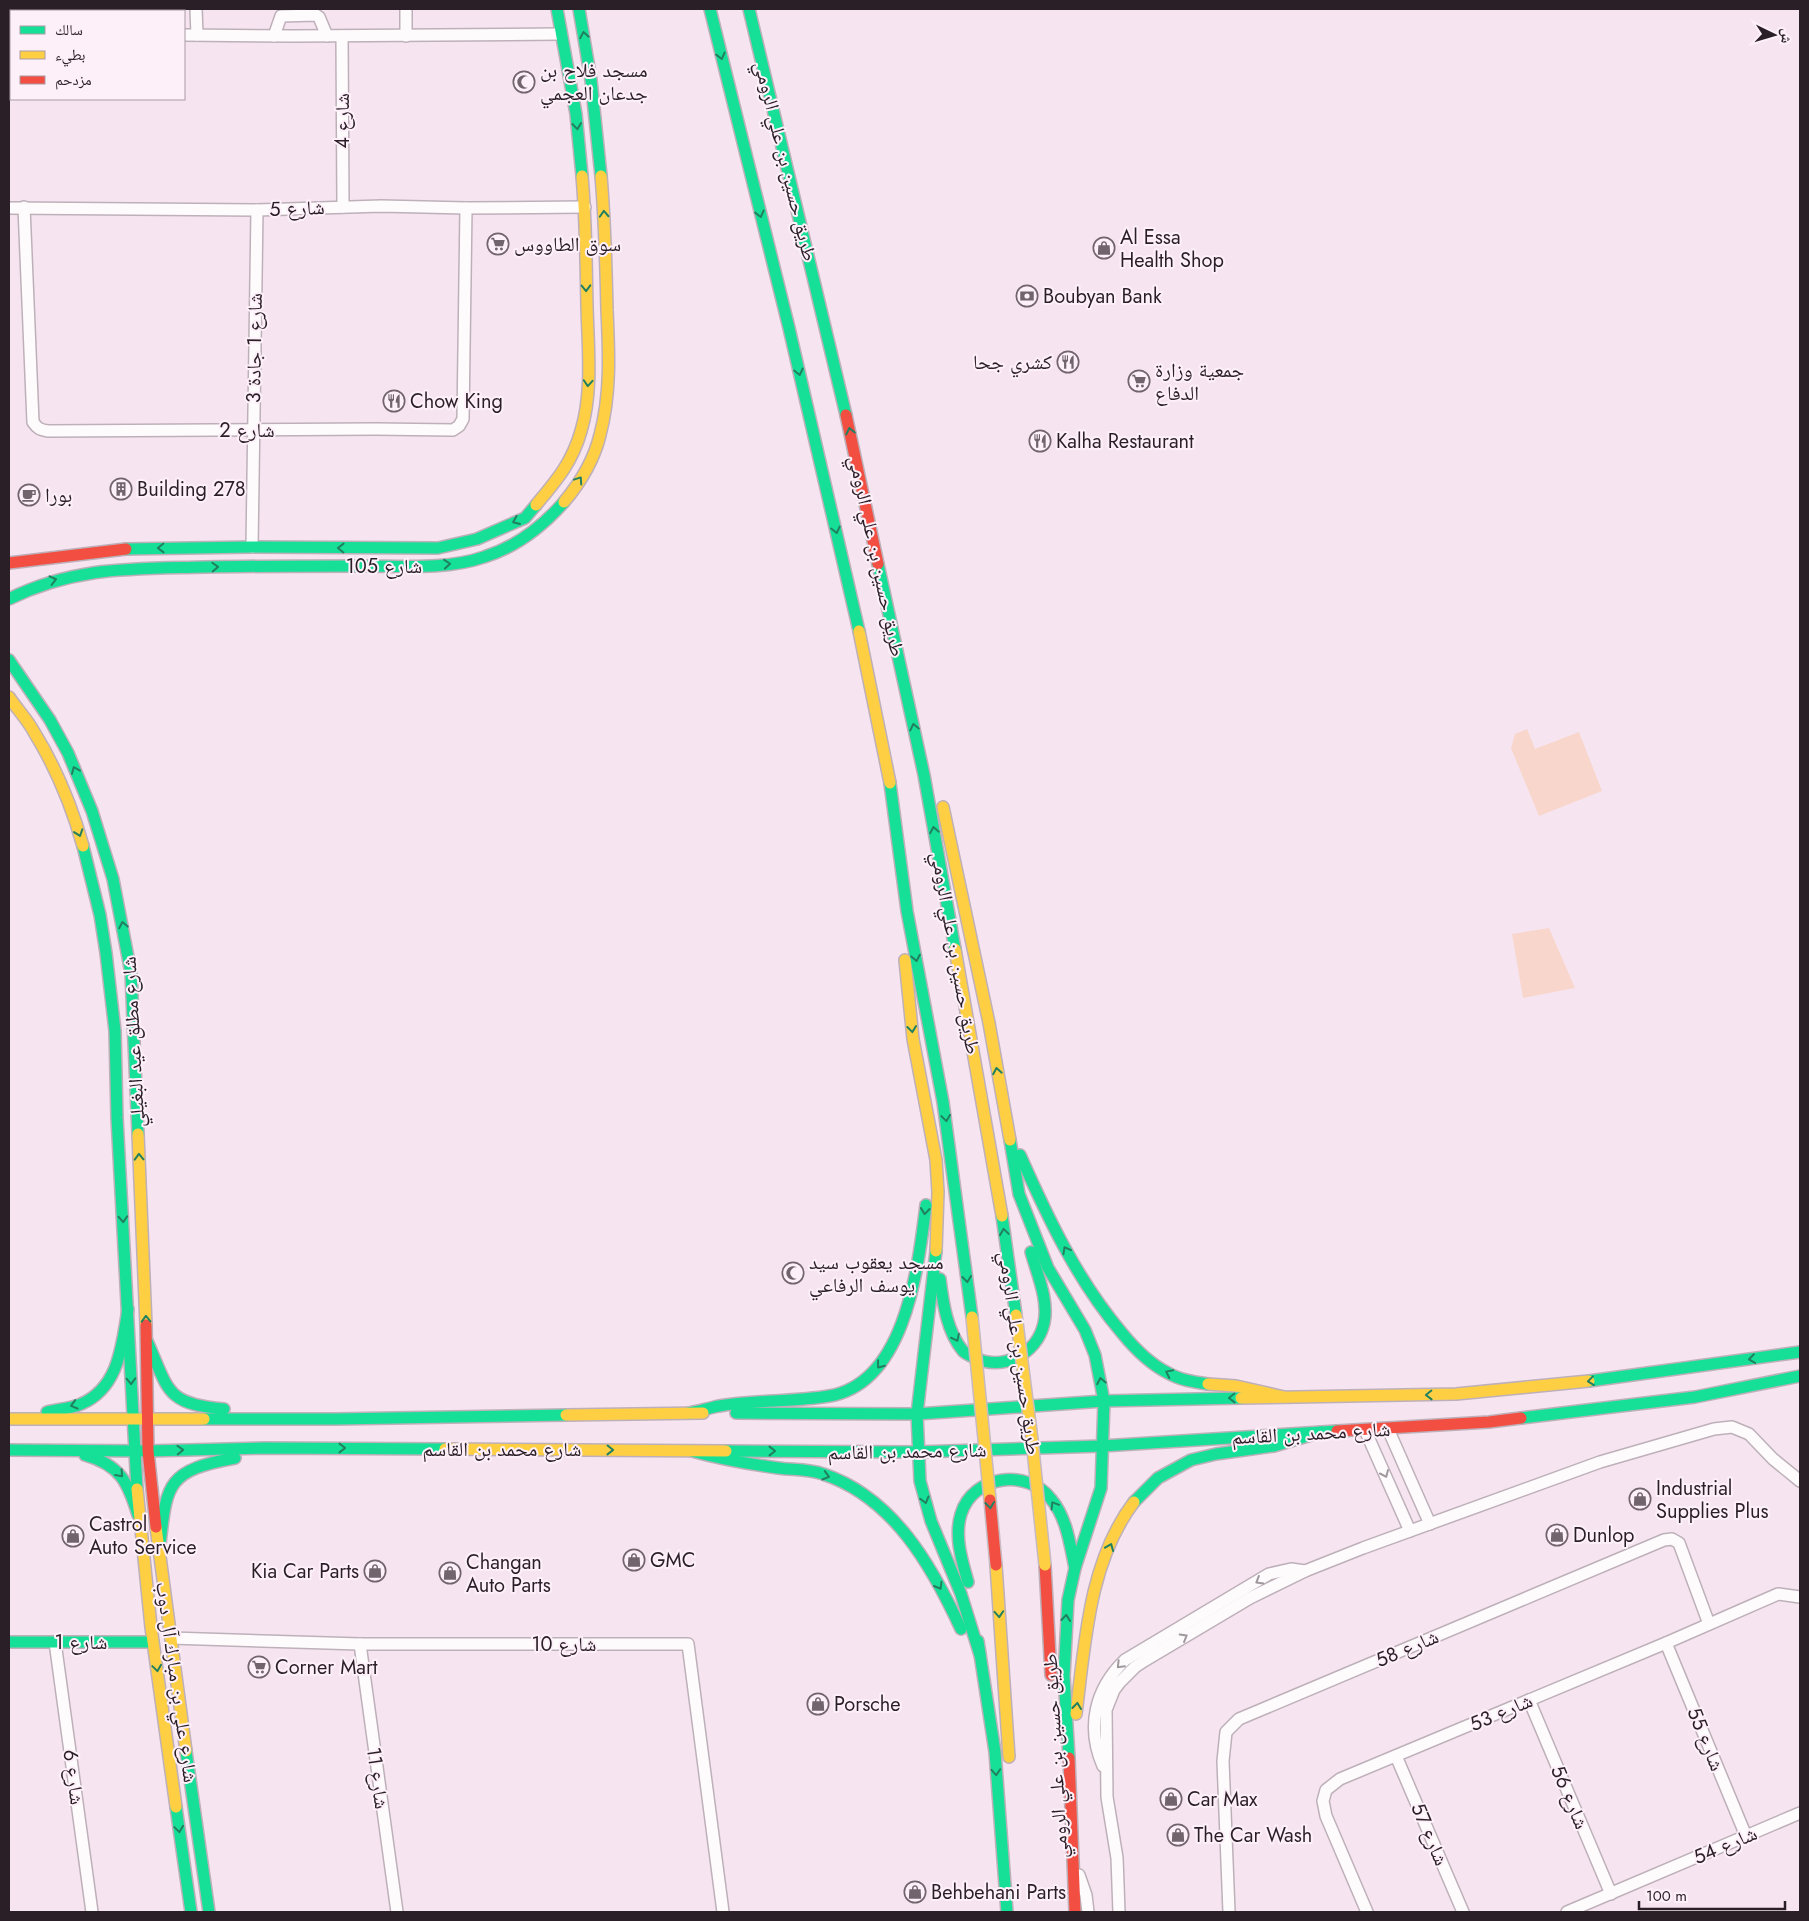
<svg xmlns="http://www.w3.org/2000/svg" width="1809" height="1921" viewBox="0 0 1809 1921" font-family="Jost,'Noto Naskh Arabic',sans-serif">
	<style>
		.green { fill: #f8d6cc }
		.lines { fill: none; stroke-linecap: round; stroke-linejoin: round }
		.street-casing { stroke: #beb0b9; stroke-width: 14 }
		.fast-casing { stroke: #beb0b9; stroke-width: 14 }
		.slow-casing { stroke: #beb0b9; stroke-width: 14 }
		.jam-casing { stroke: #beb0b9; stroke-width: 14 }
		.street { stroke: #fefbfd; stroke-width: 11 }
		.fast { stroke: #16e098; stroke-width: 11 }
		.slow { stroke: #ffcf43; stroke-width: 11 }
		.jam { stroke: #f24e42; stroke-width: 11 }
		.slow-bridge-casing { stroke: #c7bac0; stroke-width: 14; stroke-linecap: butt }
		.jam-bridge-casing { stroke: #c7bac0; stroke-width: 14; stroke-linecap: butt }
		.slow-bridge { stroke: #ffcf43; stroke-width: 11 }
		.jam-bridge { stroke: #f24e42; stroke-width: 11 }
		.oneway { stroke: #208060 }
		.oneway2 { stroke: #9f989d }
		.labels { text-anchor: middle; stroke-width: 4; stroke-linejoin: round; paint-order: stroke }
		.poi-label { font-size: 20px; fill: #2b1f27; stroke: #fef0f9; text-anchor: start }
		.street-label { font-size: 20px; fill: #2b1f27; stroke: #fef0f9 }
	</style>
	<rect width="100%" height="100%" fill="#f6e5f0"/>
	<!-- green -->
	<g class="green">
		<polygon points="1527,729 1535,749 1579,732 1602,791 1539,816 1511,748 1515,734"/>
		<polygon points="1549,928 1575,988 1523,998 1512,934"/>
	</g>
	<g class="lines">
		<!-- street casing -->
		<g class="street-casing">
			<g id="street">
				<polyline points="196,9 197,35"/>
				<polyline points="9,35 11,35"/>
				<polyline points="184,35 294,36 561,34"/>
				<polyline points="274,36 281,16 316,15 319,17 327,36"/>
				<polyline points="342,36 343,207"/>
				<polyline points="406,36 406,9"/>
				<path d="M24 207 33 422C37 428 40 430 48 431L375 429 453 430 459 426 463 419 466 208"/>
				<polyline points="9,208 257,210 381,206 466,208 585,207"/>
				<polyline points="252,547 257,210"/>
				<polyline points="1388,1429 1430,1524"/>
				<polyline points="1365,1430 1410,1531"/>
				<polyline points="171,1638 360,1644 688,1644 723,1912"/>
				<polyline points="55,1642 92,1912"/>
				<polyline points="1666,1643 1746,1836"/>
				<polyline points="360,1644 397,1912"/>
				<polyline points="1529,1700 1611,1894"/>
				<polyline points="1396,1756 1463,1912"/>
				<path d="M1103 1766C1086 1727 1095 1689 1125 1660L1269 1574 1291 1569 1305 1571"/>
				<polyline points="1079,1875 1086,1895 1088,1912"/>
				<polyline points="1119,1912 1117,1858 1107,1797 1106,1710 1114,1690 1120,1682 1135,1667 1144,1661 1250,1598 1305,1571 1363,1548 1600,1462 1714,1429 1732,1427 1749,1434 1773,1459 1800,1481"/>
				<polyline points="1229,1912 1223,1761 1226,1732 1239,1719 1664,1540 1672,1539 1679,1543 1709,1624"/>
				<polyline points="1367,1912 1326,1816 1323,1801 1326,1790 1340,1779 1666,1643 1778,1594 1800,1597"/>
				<polyline points="1567,1912 1800,1813"/>
			</g>
		</g>
		<!-- fast casing -->
		<g class="fast-casing">
			<g id="fast">
				<polyline points="557,9 576,114 582,176"/>
				<polyline points="579,9 591,80 601,176"/>
				<polyline points="710,9 789,328 859,631"/>
				<polyline points="749,9 846,415"/>
				<polyline points="126,549 252,547 438,548 477,539 525,518 536,505"/>
				<polyline points="878,564 924,775 955,949"/>
				<path d="M9 599C76 566 133 569 205 567 258 566 311 566 364 566 403 566 446 570 484 557 516 547 542 527 564 502"/>
				<polyline points="9,660 50,720 68,753 92,811 113,879 131,973 138,1134"/>
				<polyline points="890,783 907,911 943,1102 972,1317"/>
				<polyline points="83,846 100,915 106,953 115,1031 117,1118 137,1489"/>
				<polyline points="1010,1140 1019,1194 1048,1268 1085,1330 1095,1355 1104,1401 1101,1488 1075,1568 1068,1600 1064,1676 1069,1758"/>
				<path d="M1020 1155C1048 1218 1077 1280 1122 1333 1135 1349 1150 1364 1168 1373 1180 1380 1194 1382 1208 1384"/>
				<polyline points="1002,1216 1016,1315"/>
				<polyline points="936,1251 917,1414 920,1481 931,1521 961,1594 980,1655"/>
				<path d="M940 1279C943 1303 947 1332 963 1351 966 1354 969 1355 973 1357 1001 1372 1037 1355 1044 1323 1049 1300 1037 1274 1031 1252"/>
				<path d="M147 1341C169 1390 165 1404 224 1409"/>
				<polyline points="1589,1381 1800,1352"/>
				<path d="M47 1412C58 1409 70 1409 81 1404 119 1388 122 1345 128 1309"/>
				<path d="M689 1413C699 1411 709 1408 719 1406 755 1400 793 1402 829 1396 906 1383 918 1267 926 1205"/>
				<polyline points="736,1413 917,1414 1104,1401 1241,1398"/>
				<polyline points="1521,1418 1695,1397 1800,1376"/>
				<polyline points="204,1419 336,1419 566,1415"/>
				<polyline points="9,1450 148,1451 265,1448 445,1449"/>
				<path d="M692 1451C720 1459 749 1464 778 1468 793 1470 809 1469 823 1474 893 1497 932 1566 961 1629"/>
				<polyline points="726,1451 917,1452 1102,1446 1337,1431"/>
				<path d="M85 1455C120 1465 128 1482 138 1515"/>
				<polyline points="1134,1502 1158,1478 1191,1460 1216,1454 1274,1446 1321,1432"/>
				<path d="M159 1552C167 1486 163 1471 235 1458"/>
				<path d="M968 1582C962 1561 954 1536 961 1514 973 1475 1027 1468 1051 1499 1067 1518 1070 1545 1075 1568"/>
				<polyline points="978,1641 995,1752 1007,1912"/>
				<polyline points="9,1642 153,1642"/>
				<polyline points="186,1751 209,1912"/>
				<polyline points="176,1807 191,1912"/>
			</g>
		</g>
		<!-- slow casing -->
		<g class="slow-casing">
			<g id="slow">
				<path d="M564 502C580 483 594 460 600 435 611 394 609 352 607 310 606 265 605 221 601 176"/>
				<path d="M536 505C556 481 572 463 581 431 593 391 588 348 587 306 586 263 586 220 582 176"/>
				<polyline points="859,631 890,783"/>
				<path d="M9 697C17 709 27 719 34 732 55 766 72 807 83 846"/>
				<polyline points="943,807 989,1023 1010,1140"/>
				<polyline points="955,949 1002,1216"/>
				<polyline points="905,960 913,1039 936,1160 938,1192 936,1251"/>
				<polyline points="138,1134 146,1325"/>
				<polyline points="1208,1384 1236,1386 1284,1397"/>
				<polyline points="1241,1398 1456,1394 1589,1381"/>
				<polyline points="566,1415 703,1413"/>
				<polyline points="9,1419 204,1419"/>
				<polyline points="445,1449 726,1451"/>
				<polyline points="137,1489 151,1627 176,1807"/>
				<polyline points="156,1527 186,1751"/>
				<polyline points="996,1565 1009,1757"/>
				<path d="M1076 1714C1085 1642 1089 1561 1134 1502"/>
			</g>
		</g>
		<!-- jam casing -->
		<g class="jam-casing">
			<g id="jam">
				<polyline points="846,415 878,564"/>
				<polyline points="9,563 126,549"/>
				<polyline points="146,1325 148,1451 156,1527"/>
				<polyline points="1337,1431 1489,1422 1521,1418"/>
				<polyline points="1045,1565 1051,1675"/>
				<polyline points="1069,1758 1075,1912"/>
			</g>
		</g>
		<!-- street -->
		<use href="#street" class="street"/>
		<!-- fast -->
		<use href="#fast" class="fast"/>
		<!-- slow -->
		<use href="#slow" class="slow"/>
		<!-- jam -->
		<use href="#jam" class="jam"/>
		<!-- slow-bridge casing -->
		<g class="slow-bridge-casing">
			<g id="slow-bridge">
				<polyline points="1016,1315 1032,1440 1045,1565"/>
				<polyline points="972,1317 990,1500"/>
			</g>
		</g>
		<!-- jam-bridge casing -->
		<g class="jam-bridge-casing">
			<polyline id="jam-bridge" points="990,1500 996,1565"/>
		</g>
		<!-- slow-bridge -->
		<use href="#slow-bridge" class="slow-bridge"/>
		<!-- jam-bridge -->
		<use href="#jam-bridge" class="jam-bridge"/>
	</g>
	<!-- one-way arrows -->
	<defs><path id="oneway-chevron" d="M-2-3.5L2.5 0L-2 3.5" fill="none" stroke-width="1.6" stroke-linecap="round" stroke-linejoin="round" transform="scale(1.25)"/></defs>
	<g class="oneway">
		<use href="#oneway-chevron" transform="translate(584 35) rotate(-100)"/>
		<use href="#oneway-chevron" transform="translate(721 56) rotate(76)"/>
		<use href="#oneway-chevron" transform="translate(577 126) rotate(84)"/>
		<use href="#oneway-chevron" transform="translate(604 214) rotate(-93)"/>
		<use href="#oneway-chevron" transform="translate(760 214) rotate(76)"/>
		<use href="#oneway-chevron" transform="translate(586 288) rotate(89)"/>
		<use href="#oneway-chevron" transform="translate(799 372) rotate(77)"/>
		<use href="#oneway-chevron" transform="translate(588 383) rotate(94)"/>
		<use href="#oneway-chevron" transform="translate(850 431) rotate(-102)"/>
		<use href="#oneway-chevron" transform="translate(579 480) rotate(-56)"/>
		<use href="#oneway-chevron" transform="translate(516 521) rotate(157)"/>
		<use href="#oneway-chevron" transform="translate(836 530) rotate(77)"/>
		<use href="#oneway-chevron" transform="translate(161 548) rotate(179)"/>
		<use href="#oneway-chevron" transform="translate(341 548) rotate(-179)"/>
		<use href="#oneway-chevron" transform="translate(447 564) rotate(-5)"/>
		<use href="#oneway-chevron" transform="translate(215 567) rotate(-2)"/>
		<use href="#oneway-chevron" transform="translate(53 580) rotate(-14)"/>
		<use href="#oneway-chevron" transform="translate(914 727) rotate(-102)"/>
		<use href="#oneway-chevron" transform="translate(75 770) rotate(-113)"/>
		<use href="#oneway-chevron" transform="translate(934 830) rotate(-100)"/>
		<use href="#oneway-chevron" transform="translate(79 833) rotate(71)"/>
		<use href="#oneway-chevron" transform="translate(123 925) rotate(-101)"/>
		<use href="#oneway-chevron" transform="translate(916 958) rotate(79)"/>
		<use href="#oneway-chevron" transform="translate(912 1029) rotate(83)"/>
		<use href="#oneway-chevron" transform="translate(997 1071) rotate(-100)"/>
		<use href="#oneway-chevron" transform="translate(946 1118) rotate(82)"/>
		<use href="#oneway-chevron" transform="translate(139 1157) rotate(-92)"/>
		<use href="#oneway-chevron" transform="translate(925 1211) rotate(96)"/>
		<use href="#oneway-chevron" transform="translate(123 1219) rotate(87)"/>
		<use href="#oneway-chevron" transform="translate(1004 1232) rotate(-98)"/>
		<use href="#oneway-chevron" transform="translate(1066 1250) rotate(-119)"/>
		<use href="#oneway-chevron" transform="translate(967 1279) rotate(83)"/>
		<use href="#oneway-chevron" transform="translate(146 1319) rotate(-92)"/>
		<use href="#oneway-chevron" transform="translate(956 1338) rotate(64)"/>
		<use href="#oneway-chevron" transform="translate(1752 1359) rotate(172)"/>
		<use href="#oneway-chevron" transform="translate(880 1365) rotate(128)"/>
		<use href="#oneway-chevron" transform="translate(1169 1373) rotate(-154)"/>
		<use href="#oneway-chevron" transform="translate(131 1381) rotate(88)"/>
		<use href="#oneway-chevron" transform="translate(1101 1381) rotate(-101)"/>
		<use href="#oneway-chevron" transform="translate(1591 1381) rotate(173)"/>
		<use href="#oneway-chevron" transform="translate(1429 1395) rotate(179)"/>
		<use href="#oneway-chevron" transform="translate(1232 1398) rotate(179)"/>
		<use href="#oneway-chevron" transform="translate(74 1405) rotate(164)"/>
		<use href="#oneway-chevron" transform="translate(342 1448)"/>
		<use href="#oneway-chevron" transform="translate(180 1450) rotate(-2)"/>
		<use href="#oneway-chevron" transform="translate(610 1450) rotate(1)"/>
		<use href="#oneway-chevron" transform="translate(772 1451)"/>
		<use href="#oneway-chevron" transform="translate(120 1474) rotate(48)"/>
		<use href="#oneway-chevron" transform="translate(826 1476) rotate(16)"/>
		<use href="#oneway-chevron" transform="translate(925 1500) rotate(75)"/>
		<use href="#oneway-chevron" transform="translate(990 1505) rotate(84)"/>
		<use href="#oneway-chevron" transform="translate(1054 1505) rotate(-121)"/>
		<use href="#oneway-chevron" transform="translate(1110 1547) rotate(-68)"/>
		<use href="#oneway-chevron" transform="translate(939 1586) rotate(60)"/>
		<use href="#oneway-chevron" transform="translate(999 1614) rotate(86)"/>
		<use href="#oneway-chevron" transform="translate(1066 1618) rotate(-84)"/>
		<use href="#oneway-chevron" transform="translate(157 1668) rotate(82)"/>
		<use href="#oneway-chevron" transform="translate(1077 1706) rotate(-83)"/>
		<use href="#oneway-chevron" transform="translate(996 1772) rotate(86)"/>
		<use href="#oneway-chevron" transform="translate(179 1829) rotate(82)"/>
	</g>
	<g class="oneway2">
		<use href="#oneway-chevron" transform="translate(1385 1474) rotate(66)"/>
		<use href="#oneway-chevron" transform="translate(1259 1581) rotate(149)"/>
		<use href="#oneway-chevron" transform="translate(1184 1637) rotate(-30)"/>
		<use href="#oneway-chevron" transform="translate(1120 1665) rotate(135)"/>
	</g>
	<!-- icons -->
	<defs>
		<g id="mosque-ring" transform="scale(1.125)"><circle r="9.5" fill="#fef0f9" stroke="#72646d" stroke-width="1.5"/><path d="M3.5-4.9A6 6 0 1 0 3.5 4.9A5 5 0 1 1 3.5-4.9Z" fill="#72646d"/></g>
		<g id="supermarket-ring" transform="scale(1.125)"><circle r="9.5" fill="#fef0f9" stroke="#72646d" stroke-width="1.5"/><path d="M-6-5.5h2.5l.6 2H6L4.5 2H-2.5L-4.4-4H-6ZM-1.5 3.2a1.3 1.3 0 1 0 .1 0ZM3 3.2a1.3 1.3 0 1 0 .1 0Z" fill="#72646d"/></g>
		<g id="shop-ring" transform="scale(1.125)"><circle r="9.5" fill="#fef0f9" stroke="#72646d" stroke-width="1.5"/><path d="M-5-2.5h2.3a2.7 3.5 0 0 1 5.4 0H5L5.5 6h-11ZM-1.5-2.5h3a1.5 2.3 0 0 0-3 0Z" fill="#72646d"/></g>
		<g id="bank-ring" transform="scale(1.125)"><circle r="9.5" fill="#fef0f9" stroke="#72646d" stroke-width="1.5"/><path d="M-6-4H6V4H-6ZM0-2.3a2.3 2.3 0 1 0 0 4.6a2.3 2.3 0 1 0 0-4.6Z" fill="#72646d"/></g>
		<g id="restaurant-ring" transform="scale(1.125)"><circle r="9.5" fill="#fef0f9" stroke="#72646d" stroke-width="1.5"/><path d="M-5-6h1v4h1v-4h1v4h1v-4h1v5L-1.5 .5V6h-2V.5L-5-1ZM5-6V6H3V1.5H1.5Q1.5-4 5-6Z" fill="#72646d"/></g>
		<g id="building-ring" transform="scale(1.125)"><circle r="9.5" fill="#fef0f9" stroke="#72646d" stroke-width="1.5"/><path d="M-4-6H4V6H1V3H-1V6H-4ZM-2.5-4.3h1.7v1.8h-1.7ZM.8-4.3h1.7v1.8H.8ZM-2.5-1h1.7V.8h-1.7ZM.8-1h1.7V.8H.8Z" fill="#72646d"/></g>
		<g id="cafe-ring" transform="scale(1.125)"><circle r="9.5" fill="#fef0f9" stroke="#72646d" stroke-width="1.5"/><path d="M-5.5-4.5H6V0H3Q3 3.5 0 3.5H-2.5Q-5.5 3.5-5.5 0ZM3-3.2v2h1.7v-2ZM-6 4.5H4V6H-6Z" fill="#72646d"/></g>
	</defs>
	<g fill-rule="evenodd">
		<use href="#mosque-ring" x="524" y="82"/>
		<use href="#supermarket-ring" x="498" y="244"/>
		<use href="#shop-ring" x="1104" y="248"/>
		<use href="#bank-ring" x="1027" y="296"/>
		<use href="#restaurant-ring" x="1068" y="362"/>
		<use href="#supermarket-ring" x="1139" y="381"/>
		<use href="#restaurant-ring" x="394" y="401"/>
		<use href="#restaurant-ring" x="1040" y="441"/>
		<use href="#building-ring" x="121" y="489"/>
		<use href="#cafe-ring" x="29" y="495"/>
		<use href="#mosque-ring" x="793" y="1273"/>
		<use href="#shop-ring" x="1640" y="1499"/>
		<use href="#shop-ring" x="1557" y="1535"/>
		<use href="#shop-ring" x="73" y="1536"/>
		<use href="#shop-ring" x="634" y="1560"/>
		<use href="#shop-ring" x="375" y="1571"/>
		<use href="#shop-ring" x="450" y="1573"/>
		<use href="#supermarket-ring" x="259" y="1667"/>
		<use href="#shop-ring" x="818" y="1704"/>
		<use href="#shop-ring" x="1171" y="1799"/>
		<use href="#shop-ring" x="1178" y="1835"/>
		<use href="#shop-ring" x="915" y="1892"/>
	</g>
	<g class="labels">
		<!-- poi labels -->
		<g class="poi-label">
			<text x="540" y="77">مسجد فلاح بن<tspan x="540" dy="23">جدعان العجمي</tspan></text>
			<text x="1120" y="244">Al Essa<tspan x="1120" dy="23">Health Shop</tspan></text>
			<text x="514" y="251">سوق الطاووس</text>
			<text x="1043" y="303">Boubyan Bank</text>
			<text x="1052" y="369" text-anchor="end">كشري جحا</text>
			<text x="1155" y="377">جمعية وزارة<tspan x="1155" dy="23">الدفاع</tspan></text>
			<text x="410" y="408">Chow King</text>
			<text x="1056" y="448">Kalha Restaurant</text>
			<text x="137" y="496">Building 278</text>
			<text x="45" y="502">بورا</text>
			<text x="809" y="1269">مسجد يعقوب سيد<tspan x="809" dy="23">يوسف الرفاعي</tspan></text>
			<text x="1656" y="1495">Industrial<tspan x="1656" dy="23">Supplies Plus</tspan></text>
			<text x="89" y="1531">Castrol<tspan x="89" dy="23">Auto Service</tspan></text>
			<text x="1573" y="1542">Dunlop</text>
			<text x="650" y="1567">GMC</text>
			<text x="466" y="1569">Changan<tspan x="466" dy="23">Auto Parts</tspan></text>
			<text x="359" y="1578" text-anchor="end">Kia Car Parts</text>
			<text x="275" y="1674">Corner Mart</text>
			<text x="834" y="1711">Porsche</text>
			<text x="1187" y="1806">Car Max</text>
			<text x="1194" y="1842">The Car Wash</text>
			<text x="931" y="1899">Behbehani Parts</text>
		</g>
		<!-- street labels -->
		<g class="street-label">
			<text transform="translate(342 121) rotate(-90)" y="7">شارع 4</text>
			<text transform="translate(786 161) rotate(76)" y="7">طريق حسين بن علي الرومي</text>
			<text transform="translate(297 208) rotate(-2)" y="7">شارع 5</text>
			<text transform="translate(254 348) rotate(-89)" y="7">شارع 1 جادة 3</text>
			<text x="247" y="437">شارع 2</text>
			<text transform="translate(877 556) rotate(78)" y="7">طريق حسين بن علي الرومي</text>
			<text x="384" y="573">شارع 105</text>
			<text transform="translate(956 953) rotate(80)" y="7">طريق حسين بن علي الرومي</text>
			<text transform="translate(133 1042) rotate(-93)" y="7">شارع مطلق عيد البغيلي</text>
			<text transform="translate(1020 1353) rotate(82)" y="7">طريق حسين بن علي الرومي</text>
			<text transform="translate(1311 1433) rotate(-3)" y="7">شارع محمد بن القاسم</text>
			<text x="502" y="1456">شارع محمد بن القاسم</text>
			<text transform="translate(907 1451) rotate(-1)" y="7">شارع محمد بن القاسم</text>
			<text x="81" y="1649">شارع 1</text>
			<text x="564" y="1651">شارع 10</text>
			<text transform="translate(1407 1648) rotate(-23)" y="7">شارع 58</text>
			<text transform="translate(177 1682) rotate(82)" y="7">شارع علي بن مبارك آل دوب</text>
			<text transform="translate(1501 1712) rotate(-23)" y="7">شارع 53</text>
			<text transform="translate(1706 1739) rotate(68)" y="7">شارع 55</text>
			<text transform="translate(1055 1756) rotate(-93)" y="7">طريق حسين بن علي الرومي</text>
			<text transform="translate(74 1777) rotate(82)" y="7">شارع 6</text>
			<text transform="translate(378 1778) rotate(82)" y="7">شارع 11</text>
			<text transform="translate(1570 1797) rotate(67)" y="7">شارع 56</text>
			<text transform="translate(1430 1834) rotate(67)" y="7">شارع 57</text>
			<text transform="translate(1725 1845) rotate(-23)" y="7">شارع 54</text>
		</g>
	</g>
	<!-- border -->
	<rect width="1809" height="1921" fill="none" stroke="#2b1f27" stroke-width="20"/>
	<!-- legend -->
	<rect x="10" y="10" width="175" height="90" fill="#fef0f9" stroke="#aa9ca5"/>
	<rect x="20" y="26" width="25" height="8" fill="#16e098" stroke="#aa9ca5"/>
	<text x="55" y="35" font-size="15" fill="#2b1f27">سالك</text>
	<rect x="20" y="51" width="25" height="8" fill="#ffcf43" stroke="#aa9ca5"/>
	<text x="55" y="60" font-size="15" fill="#2b1f27">بطيء</text>
	<rect x="20" y="76" width="25" height="8" fill="#f24e42" stroke="#aa9ca5"/>
	<text x="55" y="85" font-size="15" fill="#2b1f27">مزدحم</text>
	<!-- north arrow -->
	<g transform="translate(1774 35) rotate(95)" stroke="#fef0f9" stroke-width="4" paint-order="stroke">
	<path d="M0-4L9 19L0 12L-9 19Z" fill="#2b1f27"/>
	<text y="-8" font-size="14" font-weight="bold" text-anchor="middle" fill="#2b1f27">ش</text>
	</g>
	<!-- scale -->
	<path d="M1639 1901v8h146v-8" fill="none" stroke="#2b1f27" stroke-width="2.5"/>
	<text x="1646" y="1901" font-size="15" fill="#2b1f27" stroke="#fef0f9" stroke-width="4" paint-order="stroke">100 m</text>
</svg>
